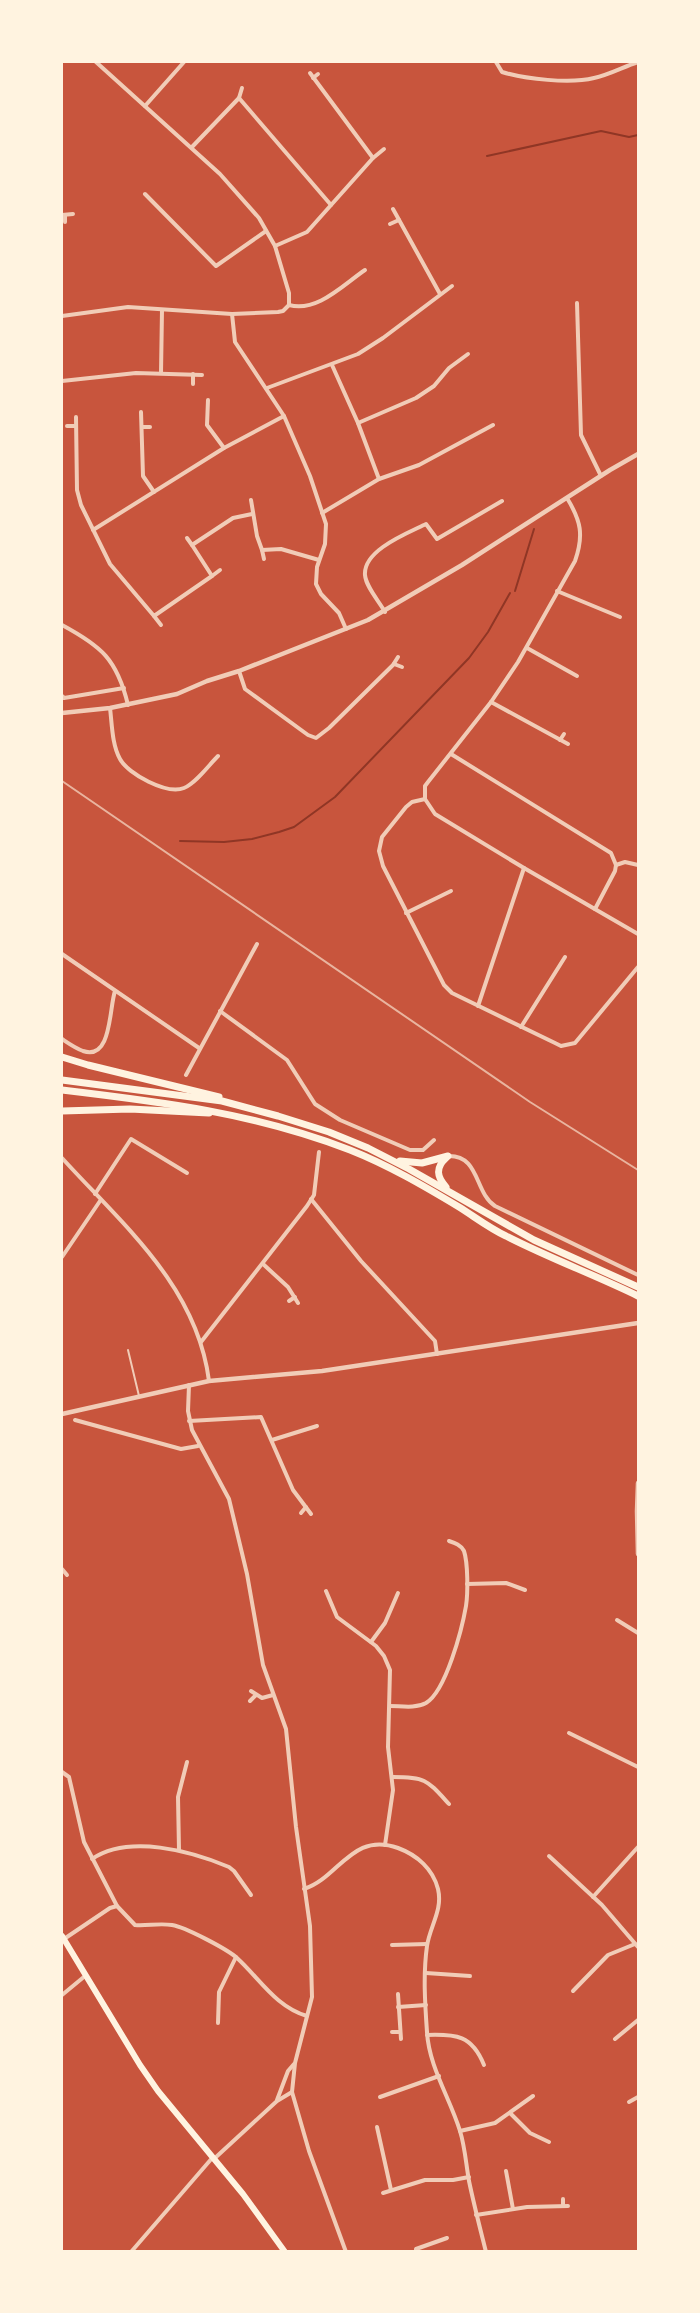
<svg xmlns="http://www.w3.org/2000/svg" width="700" height="2313" viewBox="0 0 700 2313" font-family="Lato,sans-serif">
	<style>
		.lines { fill: none; stroke-linecap: round; stroke-linejoin: round }
		.stream { stroke: #8f3625; stroke-width: 2 }
		.service { stroke: #f1ccb7; stroke-width: 2 }
		.minor { stroke: #f1ccb7; stroke-width: 4 }
		.tertiary { stroke: #f1ccb7; stroke-width: 4.5 }
		.primary { stroke: #fff3e0; stroke-width: 6 }
		.trunk { stroke: #fff3e0; stroke-width: 7 }
		.rail { stroke: #e9b49f; stroke-width: 2 }
	</style>
	<rect width="100%" height="100%" fill="#c8553d"/>
	<g class="lines">
		<!-- stream -->
		<g class="stream">
			<polyline points="487,156 601,131 629,137 638,135"/>
			<polyline points="515,591 534,529"/>
			<polyline points="180,841 224,842 252,839 279,832 294,827 335,797 469,658 488,632 510,593"/>
		</g>
		<!-- service -->
		<polyline class="service" points="128,1350 139,1396"/>
		<!-- minor -->
		<g class="minor">
			<polyline points="96,62 220,174 259,218 275,246 289,293 289,305"/>
			<path d="M496 62 502 72C525 79 570 84 594 78 609 75 623 67 638 62"/>
			<polyline points="310,73 373,158"/>
			<polyline points="313,78 318,74"/>
			<polyline points="239,98 242,88"/>
			<polyline points="145,106 184,62"/>
			<polyline points="192,147 239,98 331,205"/>
			<polyline points="145,194 216,266 266,231"/>
			<polyline points="393,209 440,294"/>
			<polyline points="62,215 73,214"/>
			<polyline points="65,215 65,222"/>
			<polyline points="390,224 399,220"/>
			<polyline points="275,246 307,232 373,158 384,149"/>
			<polyline points="577,303 581,435 601,476"/>
			<path d="M289 305C317 313 344 284 365 270"/>
			<polyline points="232,314 235,342 284,416 310,476 326,524 325,544 317,567 316,584 321,594 339,613 346,629"/>
			<polyline points="62,316 128,307 232,314 278,312 283,311 289,305"/>
			<polyline points="332,365 358,423 379,479"/>
			<polyline points="161,373 162,310"/>
			<polyline points="62,381 136,373 202,375"/>
			<polyline points="193,384 193,374"/>
			<polyline points="267,388 358,354 383,338 452,286"/>
			<polyline points="208,400 207,425 224,448"/>
			<polyline points="141,412 143,476 154,492"/>
			<polyline points="76,417 77,490 81,505 110,564 154,616 212,576 192,545 233,518 252,514"/>
			<polyline points="358,423 416,398 434,386 449,368 468,354"/>
			<polyline points="67,426 76,426"/>
			<polyline points="142,427 150,427"/>
			<path d="M567 498C581 521 584 535 575 561L518 662 491 702 428 782 425 786V799L435 814 524 868 638 934"/>
			<polyline points="251,500 257,536 262,550 281,549 319,560"/>
			<polyline points="322,513 379,479 419,465 493,425"/>
			<polyline points="93,530 224,448 284,416"/>
			<polyline points="187,538 192,545"/>
			<polyline points="262,550 264,559"/>
			<polyline points="212,576 220,570"/>
			<polyline points="557,591 620,617"/>
			<path d="M385 612C379 601 366 587 365 575 363 550 408 533 426 524L437 539 502 501"/>
			<polyline points="154,616 161,625"/>
			<path d="M62 625C101 646 117 659 128 705"/>
			<polyline points="527,648 577,676"/>
			<polyline points="394,664 402,667"/>
			<polyline points="239,671 245,689 308,735 316,738 329,728 393,665 398,657"/>
			<polyline points="62,696 64,698 124,688"/>
			<polyline points="491,702 568,744"/>
			<path d="M110 708C112 724 112 745 120 759 128 774 167 795 184 788 196 783 208 766 218 756"/>
			<polyline points="560,740 564,734"/>
			<polyline points="451,754 611,853 616,865 615,871 595,909"/>
			<polyline points="425,799 412,802 406,807 382,837 379,851 383,866 444,985 452,993 555,1043 561,1046 575,1043 638,967"/>
			<polyline points="616,865 625,862 638,865"/>
			<polyline points="406,913 451,891"/>
			<polyline points="62,954 199,1048"/>
			<polyline points="478,1006 524,868"/>
			<polyline points="220,1011 287,1060 315,1104 340,1120 410,1150 423,1150 434,1140"/>
			<polyline points="521,1027 565,957"/>
			<path d="M62 1039C68 1043 75 1048 83 1051 112 1061 109 1008 115 991"/>
			<polyline points="186,1075 257,944"/>
			<path d="M448 1156C480 1155 474 1192 495 1206L638 1275"/>
			<path d="M62 1158C122 1224 197 1286 209 1381"/>
			<polyline points="95,1194 131,1139 187,1173"/>
			<polyline points="311,1199 361,1261 435,1341 437,1354"/>
			<polyline points="62,1257 100,1201"/>
			<polyline points="263,1264 288,1287 298,1303"/>
			<polyline points="289,1301 295,1297"/>
			<polyline points="201,1342 307,1206 314,1195 319,1152"/>
			<polyline points="189,1385 188,1411 192,1430 229,1499 247,1574 263,1665 286,1729 296,1827 310,1926 312,1997 295,2063 292,2092 309,2151 346,2252"/>
			<polyline points="75,1420 181,1449 198,1446"/>
			<polyline points="189,1421 261,1417 293,1490 311,1514"/>
			<polyline points="272,1440 317,1426"/>
			<polyline points="301,1513 306,1507"/>
			<polyline points="62,1569 67,1575"/>
			<polyline points="467,1584 506,1583 525,1590"/>
			<polyline points="326,1591 337,1617 376,1646 384,1656 390,1670 388,1747 393,1790 385,1845"/>
			<polyline points="617,1620 638,1633"/>
			<polyline points="371,1642 385,1623 398,1593"/>
			<polyline points="251,1691 262,1698 273,1695"/>
			<polyline points="250,1701 256,1695"/>
			<path d="M390 1706C401 1706 415 1709 426 1703 446 1691 462 1629 466 1606 468 1593 468 1563 464 1551 461 1545 455 1543 449 1541"/>
			<polyline points="569,1733 638,1767"/>
			<polyline points="62,1772 69,1777 84,1842 117,1906 110,1908 64,1939"/>
			<path d="M393 1777C426 1777 427 1780 449 1804"/>
			<polyline points="179,1850 178,1797 187,1762"/>
			<polyline points="549,1856 602,1905 638,1947"/>
			<path d="M92 1859C129 1834 191 1851 229 1867L234 1871 251 1895"/>
			<path d="M304 1889C339 1878 352 1831 398 1848 417 1855 433 1869 438 1889 443 1910 430 1926 427 1946 423 1974 425 2004 427 2032 429 2067 450 2098 460 2131 465 2147 466 2164 469 2181 474 2205 480 2228 486 2252"/>
			<polyline points="593,1897 638,1847"/>
			<path d="M117 1906 135 1925C147 1926 159 1923 172 1925 185 1927 227 1949 237 1958 260 1979 276 2007 307 2016"/>
			<polyline points="392,1945 427,1944"/>
			<polyline points="426,1973 470,1976"/>
			<polyline points="573,1991 608,1955 635,1944"/>
			<polyline points="398,1994 401,2039"/>
			<polyline points="62,1995 85,1976"/>
			<polyline points="398,2007 426,2005"/>
			<polyline points="218,2023 219,1992 236,1957"/>
			<polyline points="392,2032 400,2032"/>
			<path d="M427 2035C456 2034 472 2035 484 2065"/>
			<polyline points="615,2039 638,2020"/>
			<polyline points="380,2097 439,2076"/>
			<polyline points="277,2100 288,2071 294,2064"/>
			<polyline points="629,2102 638,2097"/>
			<polyline points="510,2113 530,2133 549,2142"/>
			<polyline points="377,2127 391,2190"/>
			<polyline points="460,2131 495,2123 533,2096"/>
			<polyline points="215,2158 277,2101 292,2092"/>
			<polyline points="506,2171 513,2209"/>
			<polyline points="383,2193 425,2180 453,2180 469,2177"/>
			<polyline points="563,2199 563,2206"/>
			<polyline points="476,2215 527,2207 568,2206"/>
			<polyline points="131,2252 213,2157"/>
			<polyline points="416,2252 416,2249 447,2238"/>
		</g>
		<!-- tertiary -->
		<g class="tertiary">
			<polyline points="62,713 110,708 177,694 207,681 239,671 368,620 462,565 610,470 638,454"/>
			<polyline points="62,1414 209,1381 322,1371 638,1323"/>
			<polyline points="638,1483 637,1511 638,1554"/>
		</g>
		<!-- primary -->
		<polyline class="primary" points="62,1936 140,2065 158,2091 243,2194 285,2252"/>
		<!-- trunk -->
		<g class="trunk">
			<polyline points="62,1057 88,1065 219,1097"/>
			<polyline points="62,1080 222,1101 278,1116 329,1132 368,1148 409,1169 534,1240 638,1287"/>
			<path d="M62 1090C163 1102 254 1113 350 1150 388 1165 424 1186 459 1207 475 1217 489 1228 506 1236 549 1258 595 1275 638 1296"/>
			<polyline points="62,1111 130,1109 209,1113"/>
			<path d="M446 1158C435 1168 437 1177 446 1187"/>
			<polyline points="400,1161 422,1163 448,1156"/>
		</g>
		<!-- rail -->
		<polyline class="rail" points="62,781 530,1102 638,1170"/>
	</g>
	<!-- border -->
	<rect width="700" height="2313" fill="none" stroke="#fff3e0" stroke-width="126"/>
</svg>
